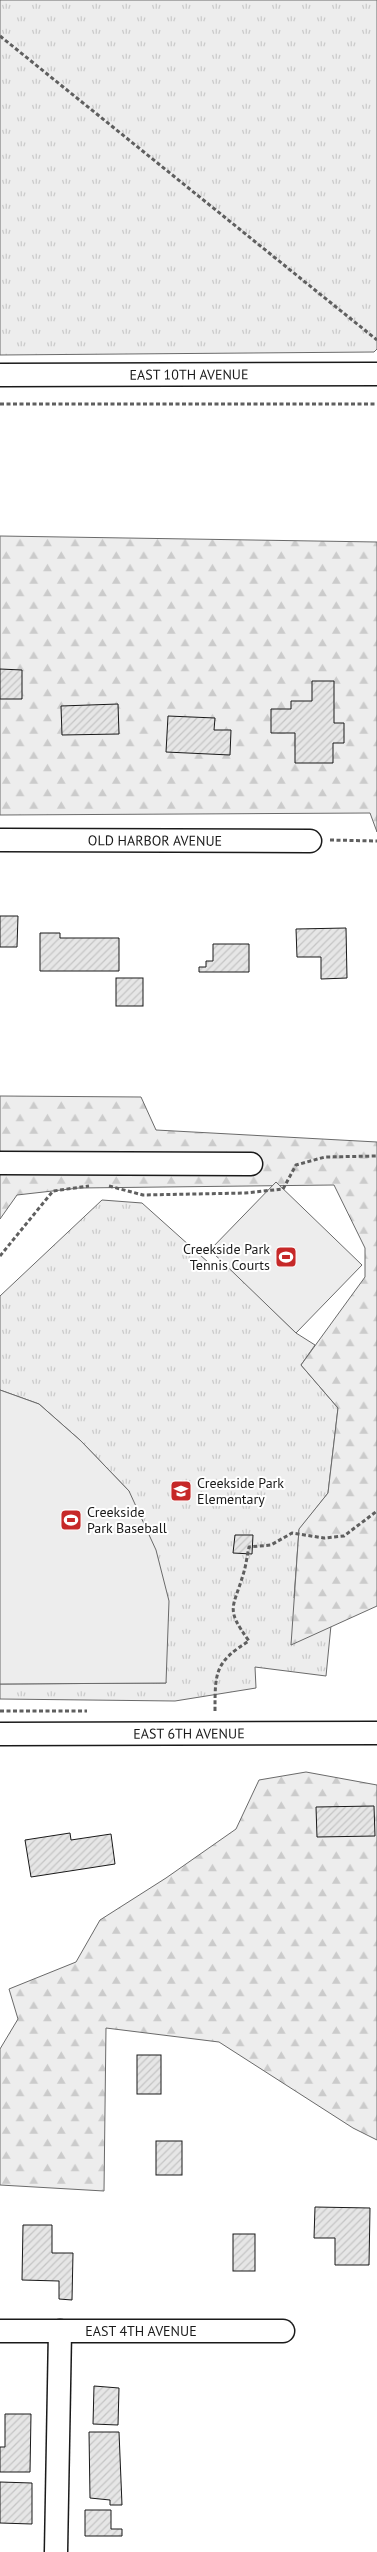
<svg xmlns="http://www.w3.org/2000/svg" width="377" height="2552" viewBox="0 0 377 2552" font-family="'PT Sans',sans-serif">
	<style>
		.grass { fill: url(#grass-tufts); stroke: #6a6a6a }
		.forest { fill: url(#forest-firs); stroke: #6a6a6a }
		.built { fill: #ededed; stroke: #6a6a6a }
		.building { fill: url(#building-hatch); stroke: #1a1a1a }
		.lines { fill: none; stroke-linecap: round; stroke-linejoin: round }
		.minor-casing { stroke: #1a1a1a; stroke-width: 25 }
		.path { stroke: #5f5f5f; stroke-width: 3; stroke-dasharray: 4 2.5; stroke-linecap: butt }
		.minor { stroke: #fff; stroke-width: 22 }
		.labels { text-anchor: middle; stroke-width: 4; stroke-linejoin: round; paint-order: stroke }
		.street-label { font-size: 14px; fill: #1a1a1a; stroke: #fff }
		.poi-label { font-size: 14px; fill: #1a1a1a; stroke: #fff; text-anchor: start }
	</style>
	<defs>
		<pattern id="grass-tufts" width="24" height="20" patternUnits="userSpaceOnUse" patternTransform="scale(1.25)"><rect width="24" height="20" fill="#ededed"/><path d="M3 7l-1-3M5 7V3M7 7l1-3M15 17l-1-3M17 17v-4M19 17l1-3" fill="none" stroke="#cbcbcb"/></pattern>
		<pattern id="forest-firs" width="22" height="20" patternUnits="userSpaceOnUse" patternTransform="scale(1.25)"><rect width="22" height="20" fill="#ededed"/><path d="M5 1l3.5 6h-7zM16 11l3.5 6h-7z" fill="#cbcbcb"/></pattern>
		<pattern id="building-hatch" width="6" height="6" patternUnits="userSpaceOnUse" patternTransform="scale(1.25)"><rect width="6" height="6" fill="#e6e6e6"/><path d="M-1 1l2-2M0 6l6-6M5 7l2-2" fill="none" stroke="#c5c5c5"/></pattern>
	</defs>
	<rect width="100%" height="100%" fill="#fff"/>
	<!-- grass -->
	<g class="grass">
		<polygon points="0,0 377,0 377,349 374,352 0,355"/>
		<polygon points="102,1200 142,1203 209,1263 228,1266 296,1333 315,1345 301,1365 338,1408 328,1493 299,1530 294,1598 333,1605 326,1676 255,1667 256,1688 175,1701 0,1699 0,1684 166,1683 129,1491 81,1441 39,1404 0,1390 0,1296"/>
	</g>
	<!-- forest -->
	<g class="forest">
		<polygon points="0,536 377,542 377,832 370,813 0,815"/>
		<polygon points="0,1096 141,1097 156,1130 377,1142 377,1606 291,1645 299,1529 328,1493 338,1408 301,1365 365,1277 365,1248 334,1185 79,1188 17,1195 0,1219"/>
		<polygon points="306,1772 377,1785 377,2140 353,2128 219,2042 106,2028 104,2191 0,2185 0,2049 18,2019 9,1989 76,1962 100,1920 166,1878 236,1829 259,1780"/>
	</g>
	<!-- built -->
	<g class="built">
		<polygon points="276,1182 362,1265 296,1333 210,1250"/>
		<polygon points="0,1390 39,1404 81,1441 129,1491 156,1550 169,1601 166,1683 0,1684"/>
	</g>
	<!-- building -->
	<g class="building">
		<polygon points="0,669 22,670 22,699 0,699"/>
		<polygon points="312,681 334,681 334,723 344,723 344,743 333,743 333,763 295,763 295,733 271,733 271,709 291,709 291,701 312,701"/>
		<polygon points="118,704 119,734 62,735 61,706"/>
		<polygon points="168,716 215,718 214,730 231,730 230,755 166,752"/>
		<polygon points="0,916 18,916 17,947 0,947"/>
		<polygon points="346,928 347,978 321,979 321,957 297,957 296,929"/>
		<polygon points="40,933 60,933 60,938 119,938 119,971 40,971"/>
		<polygon points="213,944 249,944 249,972 199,972 199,967 206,967 206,961 213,961"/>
		<rect x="116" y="978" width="27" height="28"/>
		<polygon points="235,1535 253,1535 252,1554 233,1553"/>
		<polygon points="374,1806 375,1836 317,1837 316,1807"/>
		<polygon points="70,1833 71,1840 111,1834 115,1864 31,1877 25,1840"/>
		<rect x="137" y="2055" width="24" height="39"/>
		<rect x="156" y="2141" width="26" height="34"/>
		<polygon points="315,2207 370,2208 369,2265 335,2265 335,2238 314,2238"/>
		<polygon points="23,2225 52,2225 52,2253 73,2253 72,2300 59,2299 59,2281 22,2280"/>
		<rect x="233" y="2234" width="22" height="37"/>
		<polygon points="94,2386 119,2388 118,2425 93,2424"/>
		<polygon points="5,2414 31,2414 30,2472 0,2472 0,2447 5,2447"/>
		<polygon points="89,2432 119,2432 122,2505 110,2505 110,2500 90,2498"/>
		<polygon points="0,2482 32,2483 32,2524 0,2523"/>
		<polygon points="85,2510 111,2510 111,2529 122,2529 122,2536 85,2536"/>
	</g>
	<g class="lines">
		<!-- minor casing -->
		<g class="minor-casing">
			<g id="minor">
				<path id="s1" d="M0 375 377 374"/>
				<path id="s2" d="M0 840 310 841"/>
				<polyline points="0,1163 251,1164"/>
				<path id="s3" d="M0 1734 377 1733"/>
				<path id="s4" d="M0 2331H283"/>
				<polyline points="56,2552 60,2331"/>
			</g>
		</g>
		<!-- path -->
		<g class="path">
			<polyline points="0,36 377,340"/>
			<polyline points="0,404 377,404"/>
			<polyline points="330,840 377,841"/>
			<polyline points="109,1186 143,1195 245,1193 283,1189 296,1165 325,1157 377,1156"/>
			<polyline points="0,1256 53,1191 89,1186"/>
			<polyline points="0,1711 87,1711"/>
			<path d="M215 1711C215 1672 215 1662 249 1641 225 1608 233 1609 243 1575 246 1566 247 1556 249 1547L271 1545 292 1533 324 1538 344 1536 377 1511"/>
		</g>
		<!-- minor -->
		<use href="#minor" class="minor"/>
	</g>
	<!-- icons -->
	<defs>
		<g id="stadium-square" transform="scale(1.125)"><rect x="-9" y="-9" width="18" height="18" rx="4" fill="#c62828" stroke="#fff"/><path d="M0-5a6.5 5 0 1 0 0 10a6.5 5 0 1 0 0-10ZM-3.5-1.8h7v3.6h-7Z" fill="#fff"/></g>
		<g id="school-square" transform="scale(1.125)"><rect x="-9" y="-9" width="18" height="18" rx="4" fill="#c62828" stroke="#fff"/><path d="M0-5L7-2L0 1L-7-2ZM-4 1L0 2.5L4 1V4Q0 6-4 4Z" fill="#fff"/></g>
	</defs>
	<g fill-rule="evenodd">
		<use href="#stadium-square" x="286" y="1257"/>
		<use href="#school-square" x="181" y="1491"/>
		<use href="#stadium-square" x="71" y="1520"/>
	</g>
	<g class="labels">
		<!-- street labels -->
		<g class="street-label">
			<text dy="5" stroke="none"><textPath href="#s1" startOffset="189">EAST 10TH AVENUE</textPath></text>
			<text dy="5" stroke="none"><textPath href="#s2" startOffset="155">OLD HARBOR AVENUE</textPath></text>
			<text dy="5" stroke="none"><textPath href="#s3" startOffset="189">EAST 6TH AVENUE</textPath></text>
			<text dy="5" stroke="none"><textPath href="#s4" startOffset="141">EAST 4TH AVENUE</textPath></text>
		</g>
		<!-- poi labels -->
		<g class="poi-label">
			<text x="270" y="1254" text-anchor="end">Creekside Park<tspan x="270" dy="16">Tennis Courts</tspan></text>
			<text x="197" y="1488">Creekside Park<tspan x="197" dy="16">Elementary</tspan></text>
			<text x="87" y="1517">Creekside<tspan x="87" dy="16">Park Baseball</tspan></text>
		</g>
	</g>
</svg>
